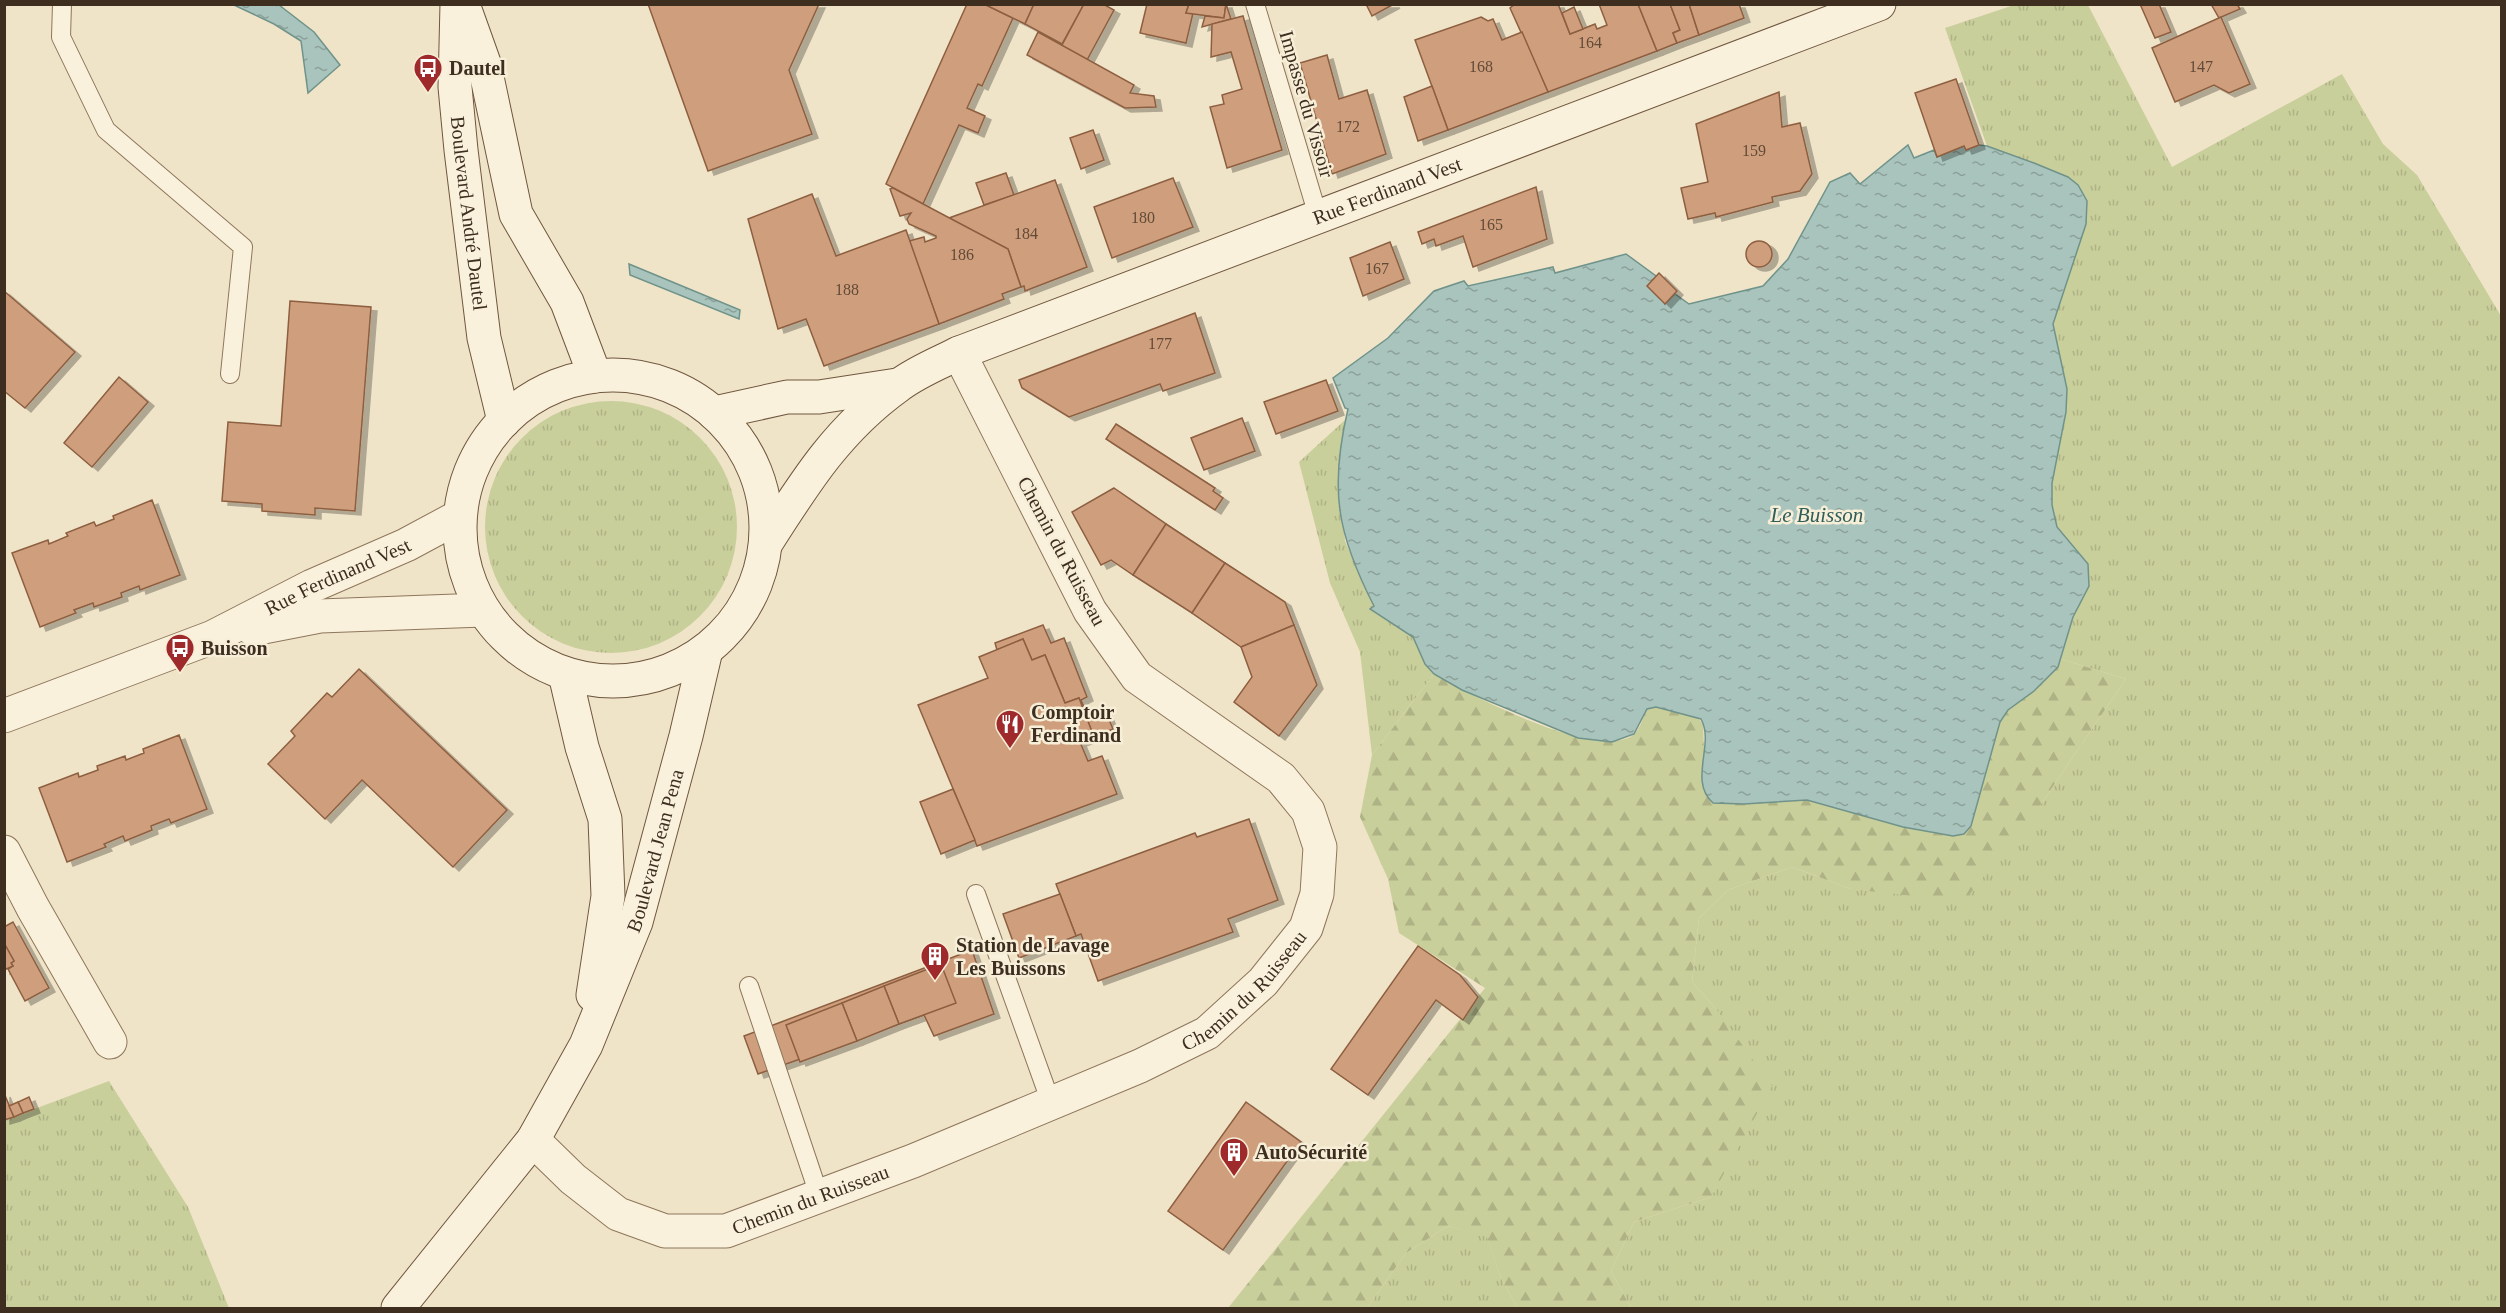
<svg xmlns="http://www.w3.org/2000/svg" width="2506" height="1313" viewBox="0 0 2506 1313" font-family="'Times New Roman',serif">
	<style>
		.grass { fill: url(#grass-tufts) }
		.forest { fill: url(#forest-firs) }
		.water { fill: url(#water-ripples); stroke: #6f938a; stroke-width: 1.5 }
		.building { fill: #cf9f7d; stroke: #8d5f41; stroke-width: 1.5; filter: url(#shadow) }
		.lines { fill: none; stroke-linecap: round; stroke-linejoin: round }
		.service-casing { stroke: #8d765c; stroke-width: 20 }
		.minor-casing { stroke: #8d765c; stroke-width: 35 }
		.tertiary-casing { stroke: #8d765c; stroke-width: 35 }
		.secondary-casing { stroke: #6f573f; stroke-width: 35 }
		.service { stroke: #faf1dc; stroke-width: 18 }
		.minor { stroke: #faf1dc; stroke-width: 33 }
		.tertiary { stroke: #faf1dc; stroke-width: 33 }
		.secondary { stroke: #faf1dc; stroke-width: 33 }
		.labels { text-anchor: middle; stroke-width: 5; stroke-linejoin: round; paint-order: stroke }
		.number-label { font-size: 16px; fill: #624a37 }
		.poi-label { font-size: 20px; font-weight: bold; fill: #3d2e20; stroke: #f7eed8; text-anchor: start }
		.street-label { font-size: 20px; fill: #3d2e20; stroke: #f7eed8 }
		.water-label { font-size: 21px; font-style: italic; fill: #2f5d5a; stroke: #f7eed8 }
	</style>
	<defs>
		<pattern id="grass-tufts" width="24" height="20" patternUnits="userSpaceOnUse" patternTransform="scale(1.5)"><rect width="24" height="20" fill="#c9cf9b"/><path d="M3 7l-1-3M5 7V3M7 7l1-3M15 17l-1-3M17 17v-4M19 17l1-3" fill="none" stroke="#aeb285"/></pattern>
		<pattern id="forest-firs" width="22" height="20" patternUnits="userSpaceOnUse" patternTransform="scale(1.5)"><rect width="22" height="20" fill="#c9cf9b"/><path d="M5 1l3.5 6h-7zM16 11l3.5 6h-7z" fill="#aeb285"/></pattern>
		<pattern id="water-ripples" width="26" height="14" patternUnits="userSpaceOnUse" patternTransform="scale(1.5)"><rect width="26" height="14" fill="#a9c4bc"/><path d="M2 4q2-2 4 0t4 0M15 11q2-2 4 0t4 0" fill="none" stroke="#8ba098"/></pattern>
		<filter id="shadow"><feDropShadow dx="6" dy="4" stdDeviation="0" flood-color="#0004"/></filter>
	</defs>
	<rect width="100%" height="100%" fill="#f0e4c8"/>
	<!-- grass -->
	<g class="grass">
		<polygon points="2014,5 2088,5 2172,167 2342,74 2383,144 2417,175 2501,316 2501,1308 1631,1308 1611,1271 1634,1222 1711,1197 1717,1010 1692,982 1699,918 1728,890 1792,867 1851,889 2041,804 2126,679 2061,659 2088,564 2057,527 2052,505 2052,483 2064,424 2064,374 2053,324 2087,215 2086,197 2045,168 1987,146 1945,28"/>
		<circle cx="611" cy="527" r="126"/>
		<polygon points="1346,419 1340,454 1345,541 1374,607 1370,609 1413,637 1425,663 1434,674 1372,755 1360,652 1330,583 1299,462"/>
		<polygon points="109,1081 188,1207 229,1308 5,1308 5,1120"/>
		<polygon points="1448,1226 1487,1236 1501,1278 1518,1308 1367,1308 1406,1253"/>
	</g>
	<!-- forest -->
	<path class="forest" d="M2061 659 2126 679 2041 804 1969 895 1956 901 1851 889 1792 867 1728 890 1699 918 1692 982 1717 1010 1772 1086 1711 1197 1634 1222 1611 1271 1631 1308H1518L1501 1278 1487 1237 1448 1226 1406 1253 1367 1308H1228L1485 988 1399 933 1388 879 1360 817 1372 755 1434 674C1472 696 1586 755 1628 738 1640 733 1642 719 1647 708 1661 706 1696 711 1703 724L1704 749 1727 804 1807 800 1903 827 1953 836 1971 826 2000 722 2008 710 2058 667Z"/>
	<!-- water -->
	<g class="water">
		<polygon points="234,5 279,5 314,32 340,65 308,93 301,41 274,24"/>
		<path d="M1908 145 1914 158 1934 150 1937 157 1964 146 1966 150 1979 145 1987 146 2034 163 2068 177 2078 185 2087 201 2086 224 2053 324 2067 389 2066 412 2052 483V505L2057 527 2088 564 2089 586 2073 617 2058 667 2034 691 2008 710 2000 722 1971 826 1964 834 1953 836 1903 827 1807 800 1744 804 1713 803C1688 781 1715 744 1701 719L1656 707 1647 709 1634 734 1612 742 1578 738 1462 690 1434 674 1425 664 1413 637 1370 609 1374 606C1337 534 1329 489 1348 409L1345 408 1333 378 1388 338 1434 291 1464 281 1468 286 1553 267 1555 273 1626 254 1656 276 1665 304 1675 294 1689 304 1763 286 1788 259 1830 182 1850 173 1860 184Z"/>
		<polygon points="629,264 740,310 739,319 630,275"/>
	</g>
	<!-- building -->
	<g class="building">
		<polygon points="648,4 819,4 789,70 812,134 708,171"/>
		<polygon points="967,4 984,4 1013,18 982,86 978,84 967,108 985,116 978,133 959,125 923,204 886,184"/>
		<polygon points="984,4 1034,4 1025,24"/>
		<polygon points="1034,4 1084,4 1062,44 1025,24"/>
		<polygon points="1084,4 1103,4 1114,10 1087,60 1061,47"/>
		<polygon points="1147,4 1189,4 1186,13 1193,13 1186,43 1140,33"/>
		<polygon points="1189,4 1226,4 1224,18 1186,13"/>
		<polygon points="1226,4 1231,19 1202,27 1205,16 1224,18"/>
		<polygon points="1366,4 1394,4 1372,16"/>
		<polygon points="1515,4 1558,4 1570,34 1595,24 1597,29 1607,25 1599,4 1638,4 1657,51 1548,92 1510,8"/>
		<polygon points="1638,4 1670,4 1680,30 1673,33 1677,43 1657,51"/>
		<polygon points="1670,4 1689,4 1699,35 1677,43 1673,33 1680,30"/>
		<polygon points="1689,4 1739,4 1744,18 1699,35"/>
		<polygon points="2140,4 2159,4 2171,32 2155,38"/>
		<polygon points="2211,4 2237,4 2240,9 2219,18"/>
		<polygon points="1574,7 1583,29 1570,34 1562,13"/>
		<polygon points="1243,16 1282,150 1227,168 1210,107 1224,104 1222,95 1242,89 1231,52 1211,57 1212,24"/>
		<polygon points="1481,17 1488,21 1493,19 1502,40 1522,32 1548,92 1448,130 1415,40"/>
		<polygon points="2221,17 2250,84 2229,93 2214,85 2175,102 2152,48"/>
		<polygon points="1038,32 1134,85 1130,93 1154,96 1156,107 1125,108 1027,55"/>
		<polygon points="1327,55 1339,99 1367,90 1386,154 1332,174 1300,63"/>
		<polygon points="1956,79 1979,145 1966,150 1964,146 1937,157 1915,93"/>
		<polygon points="1432,86 1448,130 1418,141 1404,97"/>
		<polygon points="1779,92 1782,127 1800,123 1812,174 1800,191 1772,197 1773,202 1716,217 1715,213 1688,219 1681,188 1708,182 1696,124"/>
		<polygon points="1093,130 1104,160 1081,169 1070,138"/>
		<polygon points="1006,173 1014,195 984,205 976,183"/>
		<polygon points="1173,178 1193,227 1112,258 1094,207"/>
		<polygon points="1055,180 1087,267 1025,291 1024,286 1021,287 1008,249 949,218"/>
		<polygon points="1536,187 1547,239 1473,267 1463,236 1436,246 1434,239 1422,244 1418,232"/>
		<polygon points="893,188 1008,249 1021,287 1002,294 1004,299 939,324 909,241 924,237 925,242 936,238 936,236 909,224 907,219 911,213 900,216 890,189"/>
		<polygon points="812,194 836,256 906,230 939,324 824,366 806,319 778,329 748,219"/>
		<circle cx="1759" cy="254" r="13"/>
		<polygon points="1390,242 1404,279 1363,296 1350,258"/>
		<polygon points="1659,273 1677,291 1665,304 1647,286"/>
		<polygon points="4,291 75,352 25,408 4,391"/>
		<polygon points="290,301 371,307 355,511 315,508 315,515 262,511 262,504 222,501 228,422 281,426"/>
		<polygon points="1195,313 1215,373 1163,391 1160,384 1069,417 1022,388 1019,380"/>
		<polygon points="119,377 148,402 92,467 64,443"/>
		<polygon points="1326,380 1338,411 1276,434 1264,402"/>
		<polygon points="1242,418 1255,451 1204,470 1191,438"/>
		<polygon points="1116,424 1215,488 1213,491 1223,498 1215,510 1106,439"/>
		<polygon points="1114,488 1166,524 1133,575 1111,560 1101,565 1072,512"/>
		<polygon points="152,500 180,575 140,590 139,586 121,593 122,597 94,607 93,603 74,610 76,613 40,627 12,553 48,540 49,544 68,536 66,533 94,522 96,526 114,519 113,516"/>
		<polygon points="1166,524 1225,563 1192,613 1133,575"/>
		<polygon points="1225,563 1285,602 1294,625 1241,647 1192,613"/>
		<polygon points="1043,625 1051,643 1064,638 1087,697 1081,700 1088,716 1105,710 1113,729 1094,737 1079,698 1065,703 1045,655 1032,660 1023,639 997,650 995,643"/>
		<polygon points="1294,625 1317,685 1279,736 1234,702 1252,677 1241,647"/>
		<polygon points="1023,639 1032,660 1045,655 1065,703 1079,698 1094,737 1080,742 1088,761 1102,756 1117,794 977,846 918,705 988,678 979,657"/>
		<polygon points="359,669 507,810 453,867 362,780 325,819 268,764 295,736 291,731 327,693 332,697"/>
		<polygon points="179,735 207,809 171,823 169,819 151,826 152,830 125,841 123,836 104,844 106,847 67,862 39,788 78,773 79,777 98,770 97,766 125,756 126,760 144,753 143,749"/>
		<polygon points="953,789 975,840 941,854 920,802"/>
		<polygon points="1249,819 1278,900 1228,919 1233,932 1098,981 1081,934 1076,936 1056,884 1195,833 1197,837"/>
		<polygon points="1060,894 1076,936 1019,958 1003,914"/>
		<polygon points="13,922 49,988 25,1001 8,969 13,966 11,963 14,961 4,943 4,927"/>
		<polygon points="4,943 14,961 11,963 13,966 4,970"/>
		<polygon points="1418,946 1460,975 1478,997 1463,1020 1436,1000 1368,1095 1331,1069"/>
		<polygon points="972,950 994,1014 934,1036 924,1015 758,1074 744,1036"/>
		<polygon points="941,964 956,1003 899,1024 884,986"/>
		<polygon points="884,986 899,1024 857,1041 842,1003"/>
		<polygon points="842,1003 857,1041 800,1062 786,1025"/>
		<polygon points="4,1093 14,1117 4,1120"/>
		<polygon points="29,1097 34,1109 23,1113 18,1102"/>
		<polygon points="18,1102 23,1113 14,1117 9,1106"/>
		<polygon points="1246,1102 1301,1142 1223,1250 1168,1211"/>
	</g>
	<g class="lines">
		<!-- service casing -->
		<g class="service-casing">
			<g id="service">
				<polyline points="62,4 61,37 106,130 243,247 230,374"/>
				<polyline points="1255,4 1318,216"/>
				<polyline points="976,894 1051,1103"/>
				<polyline points="749,986 819,1195"/>
			</g>
		</g>
		<!-- minor casing -->
		<g class="minor-casing">
			<g id="minor">
				<polyline points="4,852 33,908 110,1042"/>
				<path id="s1" d="M533 1140 573 1179 618 1214 665 1231H726L913 1161 1140 1066 1207 1033 1263 982 1306 928 1317 894 1320 847 1308 811 1281 778 1137 677 1090 611 959 353"/>
			</g>
		</g>
		<!-- tertiary casing -->
		<g class="tertiary-casing">
			<g id="tertiary">
				<polyline points="253,629 320,616 483,610"/>
				<path id="s2" d="M4 716 213 637 312 586 406 545 460 516"/>
			</g>
		</g>
		<!-- secondary casing -->
		<g class="secondary-casing">
			<g id="secondary">
				<path id="s3" d="M457 4 455 87 461 150 484 338 504 421"/>
				<polyline points="464,7 484,63 516,214 567,302 595,376"/>
				<circle cx="613" cy="528" r="153"/>
				<polyline points="714,413 787,397 819,397 897,385"/>
				<path id="s4" d="M766 543C805 482 838 429 898 386 916 372 939 363 959 353L1879 4"/>
				<polyline points="565,674 582,747 605,819 608,896 593,995"/>
				<path id="s5" d="M398 1308 533 1140 586 1045 636 922 686 736 706 650"/>
			</g>
		</g>
		<!-- service -->
		<use href="#service" class="service"/>
		<!-- minor -->
		<use href="#minor" class="minor"/>
		<!-- tertiary -->
		<use href="#tertiary" class="tertiary"/>
		<!-- secondary -->
		<use href="#secondary" class="secondary"/>
	</g>
	<!-- icons -->
	<defs>
		<g id="bus-pin" transform="scale(1.5)"><path d="M0 17L-7.5 6A9.5 9.5 0 1 1 7.5 6Z" fill="#9e2a2b" stroke="#f7eed8"/><path d="M-5-6H5V4H4V6H2V4H-2V6H-4V4H-5ZM-3.5-4V0h7V-4ZM-3.5 1.2v1.5H-2V1.2ZM2 1.2v1.5H3.5V1.2Z" fill="#fff"/></g>
		<g id="restaurant-pin" transform="scale(1.5)"><path d="M0 17L-7.5 6A9.5 9.5 0 1 1 7.5 6Z" fill="#9e2a2b" stroke="#f7eed8"/><path d="M-5-6h1v4h1v-4h1v4h1v-4h1v5L-1.5 .5V6h-2V.5L-5-1ZM5-6V6H3V1.5H1.5Q1.5-4 5-6Z" fill="#fff"/></g>
		<g id="building-pin" transform="scale(1.5)"><path d="M0 17L-7.5 6A9.5 9.5 0 1 1 7.5 6Z" fill="#9e2a2b" stroke="#f7eed8"/><path d="M-4-6H4V6H1V3H-1V6H-4ZM-2.5-4.3h1.7v1.8h-1.7ZM.8-4.3h1.7v1.8H.8ZM-2.5-1h1.7V.8h-1.7ZM.8-1h1.7V.8H.8Z" fill="#fff"/></g>
	</defs>
	<g fill-rule="evenodd">
		<use href="#bus-pin" x="428" y="68"/>
		<use href="#bus-pin" x="180" y="648"/>
		<use href="#restaurant-pin" x="1010" y="724"/>
		<use href="#building-pin" x="935" y="956"/>
		<use href="#building-pin" x="1234" y="1152"/>
	</g>
	<g class="labels">
		<!-- number labels -->
		<g class="number-label">
			<text x="1590" y="48">164</text>
			<text x="1481" y="72">168</text>
			<text x="2201" y="72">147</text>
			<text x="1348" y="132">172</text>
			<text x="1754" y="156">159</text>
			<text x="1143" y="223">180</text>
			<text x="1491" y="230">165</text>
			<text x="1026" y="239">184</text>
			<text x="962" y="260">186</text>
			<text x="1377" y="274">167</text>
			<text x="847" y="295">188</text>
			<text x="1160" y="349">177</text>
		</g>
		<!-- poi labels -->
		<g class="poi-label">
			<text x="449" y="75">Dautel</text>
			<text x="201" y="655">Buisson</text>
			<text x="1031" y="719">Comptoir<tspan x="1031" dy="23">Ferdinand</tspan></text>
			<text x="956" y="952">Station de Lavage<tspan x="956" dy="23">Les Buissons</tspan></text>
			<text x="1255" y="1159">AutoSécurité</text>
		</g>
		<!-- street labels -->
		<g class="street-label">
			<text transform="translate(1307 104) rotate(74)" y="7">Impasse du Vissoir</text>
			<text dy="7" stroke="none"><textPath href="#s4" startOffset="734">Rue Ferdinand Vest</textPath></text>
			<text dy="7" stroke="none"><textPath href="#s3" startOffset="210">Boulevard André Dautel</textPath></text>
			<text transform="translate(1062 551) rotate(62)" y="7">Chemin du Ruisseau</text>
			<text dy="7" stroke="none"><textPath href="#s2" startOffset="362">Rue Ferdinand Vest</textPath></text>
			<text dy="7" stroke="none"><textPath href="#s5" startOffset="531">Boulevard Jean Pena</textPath></text>
			<text dy="7" stroke="none"><textPath href="#s1" startOffset="800">Chemin du Ruisseau</textPath></text>
			<text dy="7" stroke="none"><textPath href="#s1" startOffset="314">Chemin du Ruisseau</textPath></text>
		</g>
		<!-- water labels -->
		<g class="water-label">
			<text x="1817" y="522">Le Buisson</text>
		</g>
	</g>
	<!-- border -->
	<rect width="2506" height="1313" fill="none" stroke="#3d2e20" stroke-width="12"/>
</svg>
